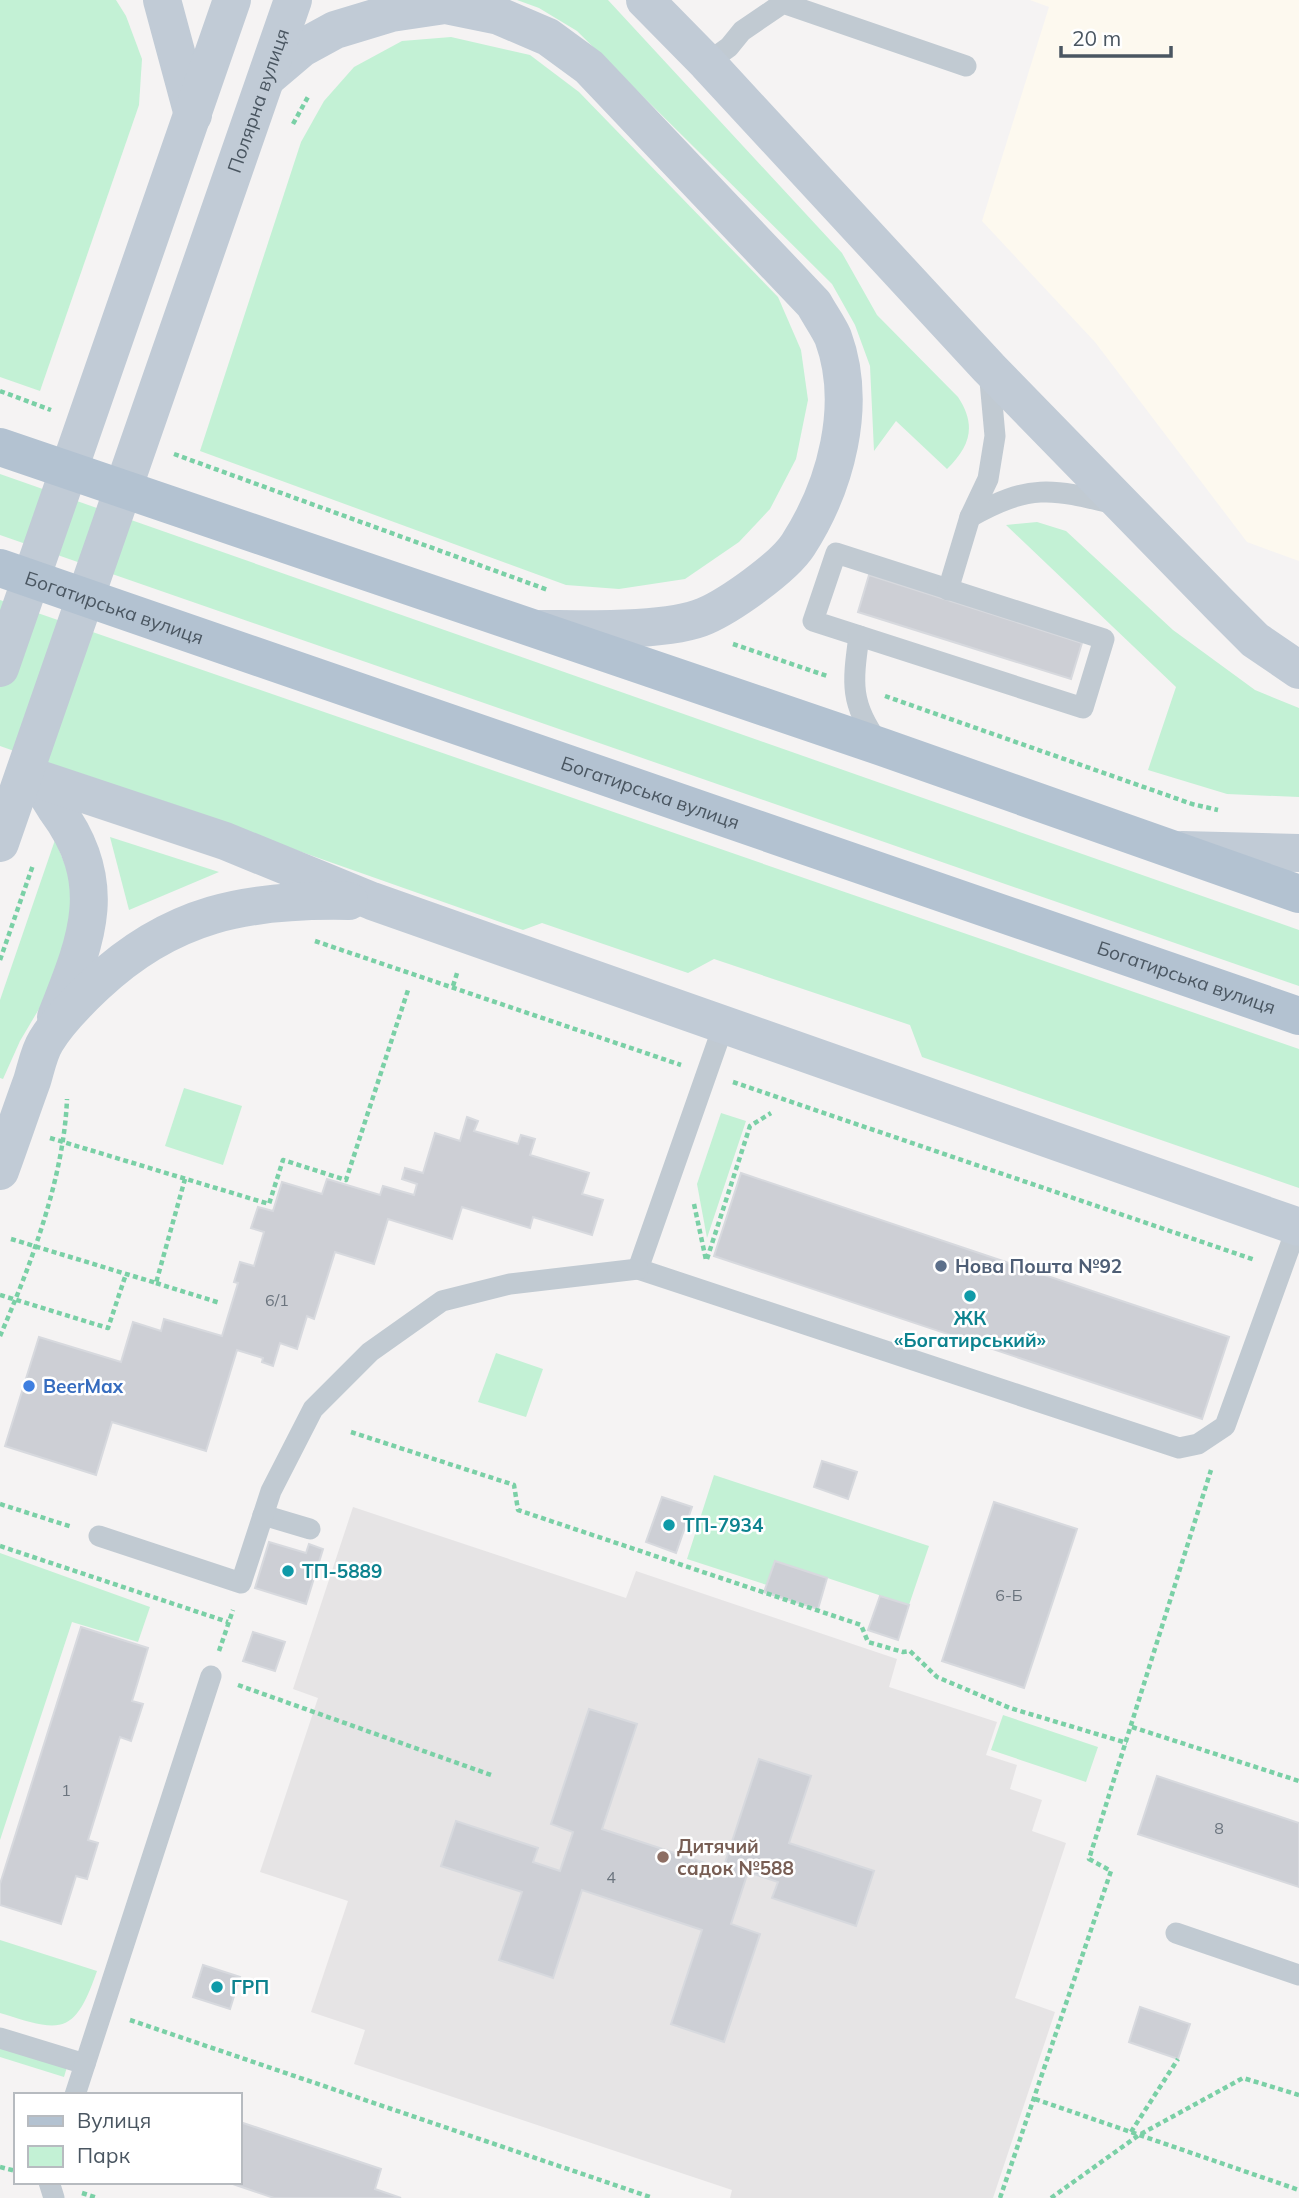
<svg xmlns="http://www.w3.org/2000/svg" width="1299" height="2198" viewBox="0 0 1299 2198" font-family="Mulish,sans-serif">
	<style>
		.commercial { fill: #fdf9ef }
		.education { fill: #e6e4e5 }
		.green { fill: #c3f1d5 }
		.building { fill: #cdcfd5; stroke: #d7d9de; stroke-width: 2 }
		.lines { fill: none; stroke-linecap: round; stroke-linejoin: round }
		.path { stroke: #7ad0a6; stroke-width: 4.5; stroke-dasharray: 5 3.5; stroke-linecap: butt }
		.service { stroke: #c1cad2; stroke-width: 21 }
		.secondary { stroke: #c1cbd6; stroke-width: 38 }
		.primary { stroke: #b3c2d1; stroke-width: 38 }
		.service-dot { fill: #5c6f8a; stroke: #fff; stroke-width: 2.5 }
		.culture-dot { fill: #0f9aa8; stroke: #fff; stroke-width: 2.5 }
		.shop-dot { fill: #3f7fe0; stroke: #fff; stroke-width: 2.5 }
		.education-dot { fill: #8d6e63; stroke: #fff; stroke-width: 2.5 }
		.labels { text-anchor: middle; stroke-width: 5; stroke-linejoin: round; paint-order: stroke }
		.number-label { font-size: 16px; fill: #6b747e }
		.street-label { font-size: 19px; fill: #4a5661; stroke: #fff }
		.service-label { font-size: 19px; font-weight: bold; fill: #4e5e75; stroke: #fff; text-anchor: start }
		.culture-label { font-size: 19px; font-weight: bold; fill: #0d838f; stroke: #fff; text-anchor: start }
		.shop-label { font-size: 19px; font-weight: bold; fill: #366cbe; stroke: #fff; text-anchor: start }
		.education-label { font-size: 19px; font-weight: bold; fill: #785e54; stroke: #fff; text-anchor: start }
	</style>
	<rect width="100%" height="100%" fill="#f5f3f3"/>
	<!-- commercial -->
	<polygon class="commercial" points="1030,0 1299,0 1299,561 1247,542 1095,342 982,221 1049,7"/>
	<!-- education -->
	<polygon class="education" points="353,1507 626,1598 636,1571 897,1659 889,1687 997,1722 986,1755 1017,1765 1010,1789 1042,1800 1032,1831 1066,1843 1015,1998 1055,2012 993,2198 730,2198 732,2190 354,2064 365,2030 311,2012 348,1901 260,1872 318,1698 293,1689"/>
	<!-- green -->
	<g class="green">
		<polygon points="0,0 116,0 126,16 142,59 139,105 40,391 0,377"/>
		<path d="M517 0H608L842 253 877 315 958 397C977 426 970 446 947 469L896 421 874 451 870 366 855 325 832 284 577 31 539 8Z"/>
		<polygon points="451,37 530,55 579,92 778,297 801,350 808,400 796,459 770,509 739,542 685,579 619,589 566,585 200,451 301,142 324,101 354,67 402,41"/>
		<polygon points="0,474 1299,930 1299,986 0,535"/>
		<polygon points="1037,522 1066,531 1173,630 1255,690 1299,708 1299,797 1227,794 1148,770 1176,687 1006,525"/>
		<polygon points="0,600 1299,1049 1299,1188 922,1057 910,1025 714,959 688,973 542,923 523,930 0,746"/>
		<polygon points="110,837 219,872 129,910"/>
		<polygon points="55,840 79,899 52,987 20,1041 3,1079 0,1078 0,1000"/>
		<polygon points="184,1088 242,1106 223,1165 165,1146"/>
		<polygon points="721,1113 746,1121 707,1238 697,1184"/>
		<polygon points="496,1353 543,1369 526,1417 478,1402"/>
		<polygon points="714,1475 929,1546 909,1605 776,1561 767,1585 687,1559"/>
		<polygon points="0,1553 150,1607 138,1642 72,1622 0,1840"/>
		<polygon points="1003,1715 1098,1747 1086,1782 991,1750"/>
		<path d="M0 1940 97 1971C74 2037 61 2032 0 2013Z"/>
		<polygon points="0,2047 67,2067 64,2077 0,2057"/>
	</g>
	<!-- building -->
	<g class="building">
		<polygon points="869,575 1082,643 1071,679 858,612"/>
		<polygon points="467,1117 478,1121 474,1131 518,1144 521,1135 535,1139 530,1155 589,1173 582,1194 603,1200 592,1235 533,1217 530,1228 462,1207 452,1239 388,1219 374,1264 335,1252 314,1319 307,1316 297,1349 280,1343 273,1366 262,1362 263,1358 237,1350 206,1451 112,1422 96,1475 5,1446 39,1337 121,1362 133,1322 161,1331 164,1319 222,1336 238,1283 234,1282 240,1262 254,1266 264,1232 251,1228 258,1207 273,1211 282,1182 322,1194 327,1179 380,1195 383,1186 414,1195 417,1184 402,1179 405,1168 423,1173 435,1133 460,1141"/>
		<polygon points="741,1173 1229,1337 1202,1419 714,1256"/>
		<polygon points="822,1461 857,1472 848,1499 814,1487"/>
		<polygon points="662,1497 692,1507 676,1553 646,1542"/>
		<polygon points="994,1502 1077,1529 1024,1688 942,1661"/>
		<polygon points="269,1542 306,1553 309,1544 323,1549 306,1604 255,1588"/>
		<polygon points="775,1561 827,1578 818,1609 764,1592"/>
		<polygon points="880,1596 909,1605 898,1640 868,1630"/>
		<polygon points="81,1627 148,1648 132,1701 143,1704 131,1741 120,1737 88,1840 98,1843 87,1879 76,1876 61,1924 0,1905 0,1884"/>
		<polygon points="253,1632 285,1642 275,1671 243,1661"/>
		<polygon points="589,1709 637,1724 602,1829 723,1869 759,1759 811,1776 789,1843 874,1871 856,1926 772,1898 778,1882 748,1872 731,1924 760,1934 724,2042 671,2024 702,1930 582,1890 553,1978 499,1960 522,1892 441,1866 456,1821 538,1848 533,1862 560,1871 573,1832 551,1824"/>
		<polygon points="1157,1776 1299,1823 1299,1887 1138,1834"/>
		<polygon points="203,1965 240,1977 230,2009 193,1997"/>
		<polygon points="1140,2007 1190,2024 1178,2059 1129,2042"/>
		<polygon points="240,2122 381,2169 375,2189 401,2198 274,2198 227,2182 240,2182"/>
	</g>
	<g class="lines">
		<!-- path -->
		<g class="path">
			<polyline points="293,124 309,95"/>
			<polyline points="0,391 51,410"/>
			<polyline points="174,454 548,590"/>
			<polyline points="733,644 827,676"/>
			<polyline points="885,696 1192,804 1218,810"/>
			<polyline points="315,941 681,1065"/>
			<polyline points="0,960 33,865"/>
			<polyline points="453,986 458,970"/>
			<polyline points="733,1082 1255,1260"/>
			<polyline points="50,1138 269,1204 283,1160 346,1180 408,990"/>
			<polyline points="694,1204 706,1260"/>
			<polyline points="11,1239 156,1283 185,1179"/>
			<polyline points="707,1259 750,1126 771,1113"/>
			<polyline points="156,1283 220,1303"/>
			<polyline points="0,1295 108,1328 126,1274"/>
			<path d="M0 1336C31 1265 64 1177 67 1099"/>
			<polyline points="351,1432 514,1485 518,1510 861,1625 868,1642 903,1652 910,1651 937,1677 1010,1708 1127,1743"/>
			<polyline points="0,1504 72,1527"/>
			<polyline points="0,1546 228,1622"/>
			<polyline points="219,1651 233,1610"/>
			<polyline points="238,1685 491,1775"/>
			<polyline points="1132,1727 1299,1781"/>
			<polyline points="130,2020 653,2198"/>
			<polyline points="1035,2099 1299,2190"/>
			<polyline points="1131,2132 1178,2059"/>
			<polyline points="0,2167 16,2171"/>
			<polyline points="82,2193 98,2198"/>
			<polyline points="1000,2198 1111,1871 1089,1859 1211,1470"/>
			<polyline points="1051,2198 1139,2135 1243,2078 1299,2095"/>
		</g>
		<!-- service -->
		<g class="service">
			<polyline points="707,63 729,47 742,31 783,3 966,66"/>
			<path d="M970 517C1029 484 1051 488 1114 504"/>
			<polygon points="836,553 1104,639 1083,708 813,621"/>
			<polyline points="948,590 970,517 988,479 995,436 989,370"/>
			<path d="M859 636C853 681 849 703 878 742"/>
			<polyline points="724,1024 638,1269 1179,1448 1198,1444 1225,1426 1297,1227"/>
			<polyline points="263,1515 310,1529"/>
			<polyline points="99,1536 241,1583 271,1491 313,1409 370,1352 442,1301 510,1284 638,1269"/>
			<polyline points="1176,1933 1299,1975"/>
			<polyline points="0,2038 85,2064"/>
			<polyline points="75,2095 211,1676"/>
			<polyline points="49,2182 54,2198"/>
		</g>
		<!-- secondary -->
		<g class="secondary">
			<polyline points="162,0 193,115"/>
			<polyline points="645,0 707,63 989,368 1221,606 1255,640 1299,670"/>
			<path d="M269 76 302 48 335 30 391 13 445 5 499 16 548 37 589 67 814 304C820 315 828 326 833 337 858 405 836 486 798 545 783 568 730 605 705 616 670 632 582 629 541 629"/>
			<polyline points="0,668 232,0"/>
			<path d="M29 776C40 781 49 798 56 809 111 883 87 939 56 1017"/>
			<polyline points="33,777 225,841 372,901 1299,1227"/>
			<path id="s1" d="M0 843 293 0"/>
			<polyline points="1182,850 1299,853"/>
			<path d="M0 1171C11 1141 21 1111 32 1081 36 1068 39 1052 46 1041 58 1021 78 1001 95 985 171 913 247 899 349 901"/>
		</g>
		<!-- primary -->
		<g class="primary">
			<polyline points="0,447 882,747 1299,894"/>
			<path id="s2" d="M0 568 1299 1016"/>
		</g>
	</g>
	<!-- markers -->
	<circle class="service-dot" cx="941" cy="1266" r="7"/>
	<g class="culture-dot">
		<circle cx="970" cy="1296" r="7"/>
		<circle cx="669" cy="1525" r="7"/>
		<circle cx="288" cy="1571" r="7"/>
		<circle cx="217" cy="1987" r="7"/>
	</g>
	<circle class="shop-dot" cx="29" cy="1386" r="7"/>
	<circle class="education-dot" cx="663" cy="1857" r="7"/>
	<g class="labels">
		<!-- number labels -->
		<g class="number-label">
			<text x="277" y="1306">6/1</text>
			<text x="1009" y="1601">6-Б</text>
			<text x="66" y="1796">1</text>
			<text x="1219" y="1834">8</text>
			<text x="611" y="1883">4</text>
		</g>
		<!-- street labels -->
		<g class="street-label">
			<text dy="7" stroke="none"><textPath href="#s1" startOffset="786">Полярна вулиця</textPath></text>
			<text dy="7" stroke="none"><textPath href="#s2" startOffset="121">Богатирська вулиця</textPath></text>
			<text dy="7" stroke="none"><textPath href="#s2" startOffset="688">Богатирська вулиця</textPath></text>
			<text dy="7" stroke="none"><textPath href="#s2" startOffset="1255">Богатирська вулиця</textPath></text>
		</g>
		<!-- service labels -->
		<g class="service-label">
			<text x="955" y="1273">Нова Пошта №92</text>
		</g>
		<!-- culture labels -->
		<g class="culture-label">
			<text x="970" y="1325" text-anchor="middle">ЖК<tspan x="970" dy="22">«Богатирський»</tspan></text>
			<text x="683" y="1532">ТП-7934</text>
			<text x="302" y="1578">ТП-5889</text>
			<text x="231" y="1994">ГРП</text>
		</g>
		<!-- shop labels -->
		<g class="shop-label">
			<text x="43" y="1393">BeerMax</text>
		</g>
		<!-- education labels -->
		<g class="education-label">
			<text x="677" y="1853">Дитячий<tspan x="677" dy="22">садок №588</tspan></text>
		</g>
	</g>
	<!-- legend -->
	<rect x="14" y="2093" width="228" height="91" fill="#ffffff" stroke="#b7bbc0" stroke-width="2"/>
	<rect x="28" y="2116" width="35" height="10" fill="#b3c2d1" stroke="#b7bbc0" stroke-width="2"/>
	<text x="77" y="2128" font-size="21" fill="#4a5661">Вулиця</text>
	<rect x="28" y="2146" width="35" height="21" fill="#c3f1d5" stroke="#b7bbc0" stroke-width="2"/>
	<text x="77" y="2163" font-size="21" fill="#4a5661">Парк</text>
	<!-- scale -->
	<path d="M1061 46v10h110v-10" fill="none" stroke="#4a5661" stroke-width="3.5"/>
	<text x="1072" y="46" font-size="21" fill="#4a5661" stroke="#ffffff" stroke-width="5" paint-order="stroke">20 m</text>
</svg>
